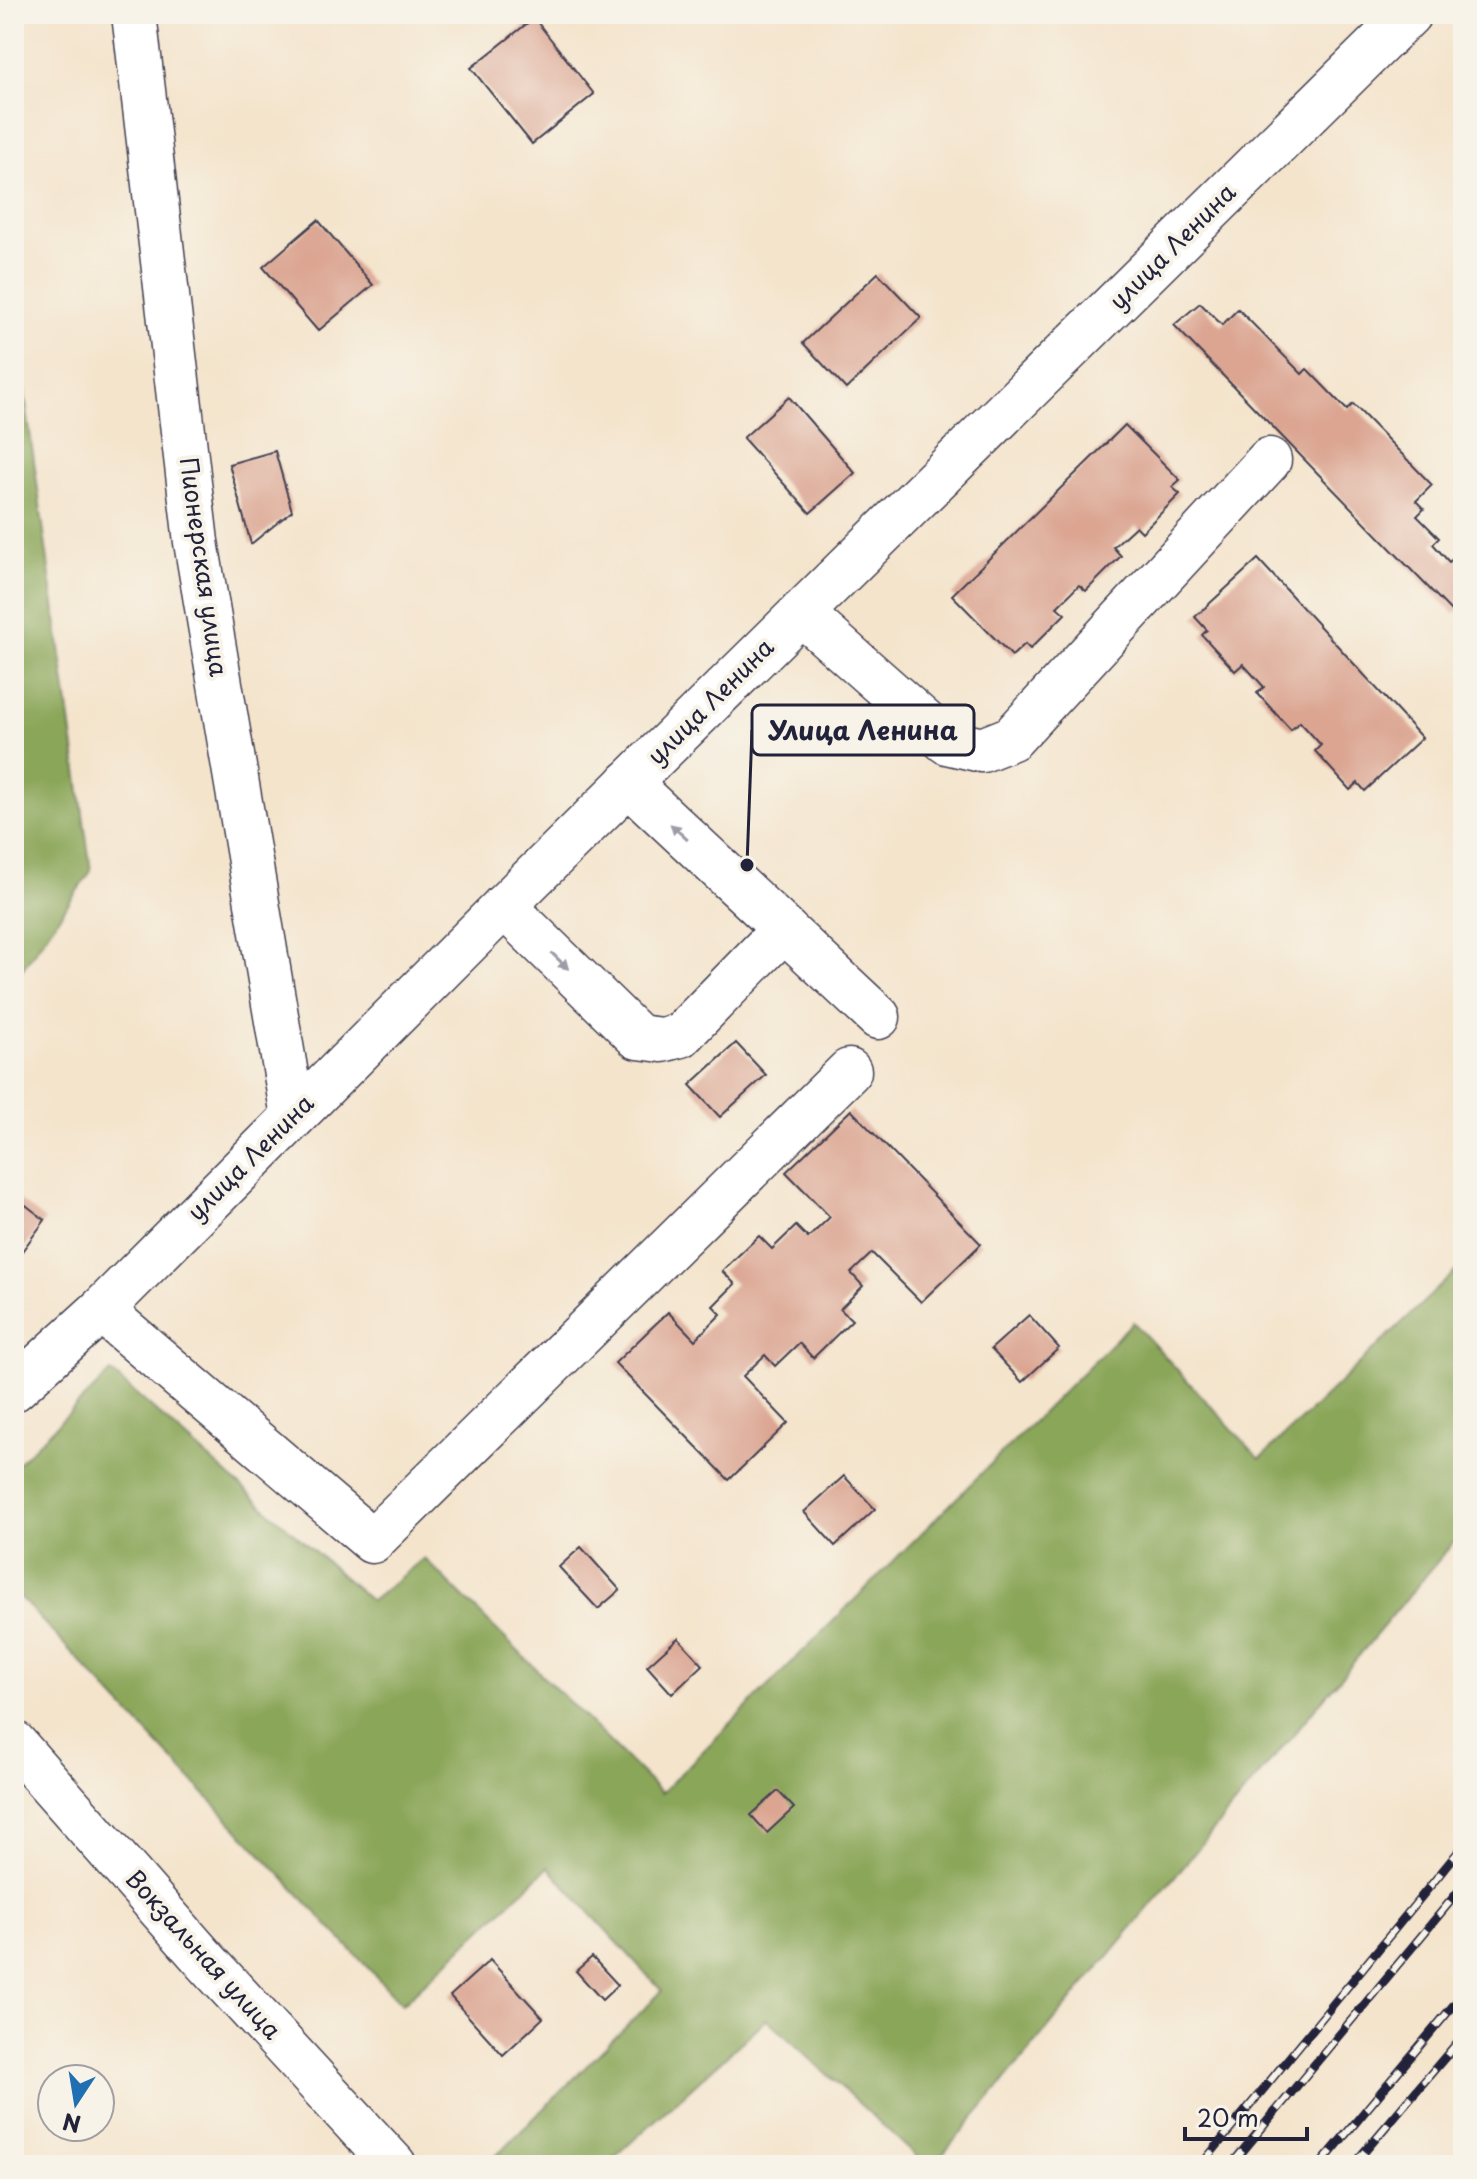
<svg xmlns="http://www.w3.org/2000/svg" width="1477" height="2179" viewBox="0 0 1477 2179" font-family="'Playpen Sans',sans-serif">
	<style>
		.forest { fill: #8aa658; stroke: #56644a; stroke-width: 2 }
		.building { fill: #dba592 }
		.lines { fill: none; stroke-linecap: round; stroke-linejoin: round }
		.minor-casing { stroke: #423f51; stroke-width: 47 }
		.minor { stroke: #fff; stroke-width: 44 }
		.rail-casing { stroke: #22223b; stroke-width: 9 }
		.rail { stroke: #f7f3e8; stroke-width: 6; stroke-dasharray: 18; stroke-linecap: butt }
		.oneway { fill: #9c9ca7 }
		.labels { text-anchor: middle; stroke-width: 8; stroke-linejoin: round; paint-order: stroke }
		.street-label { font-size: 24px; fill: #22223b; stroke: #f7f3e8 }
		.leader { fill: none; stroke: #22223b; stroke-width: 3 }
		.callout-dot { fill: #22223b; stroke: #f7f3e8; stroke-width: 3 }
		.callout { fill: #f7f3e8; stroke: #22223b; stroke-width: 3 }
		.callout-label { font-size: 26px; text-anchor: middle; font-weight: bold; fill: #22223b }
	</style>
	<rect width="100%" height="100%" fill="#f7f3e8"/>
	<filter id="ink" filterUnits="userSpaceOnUse"><feTurbulence type="fractalNoise" baseFrequency=".0125" numOctaves="2"/><feDisplacementMap in="SourceGraphic" scale="16" xChannelSelector="R" yChannelSelector="G"/><feConvolveMatrix kernelMatrix="1 2 1 2 8 2 1 2 1" color-interpolation-filters="sRGB"/></filter>
	<filter id="wash" filterUnits="userSpaceOnUse"><feTurbulence type="fractalNoise" baseFrequency=".006" numOctaves="4" result="noise"/><feDisplacementMap in="SourceGraphic" scale="32" xChannelSelector="R" yChannelSelector="G"/><feGaussianBlur stdDeviation="1.8" result="paint"/><feColorMatrix in="noise" values="0 0 0 0 0 0 0 0 0 0 0 0 0 0 0 0 0 1.4 0 .05"/><feComposite in="paint" operator="in"/></filter>
	<g filter="url(#wash)">
		<rect width="100%" height="100%" fill="#f4e4cc"/>
		<!-- forest -->
		<g class="forest">
			<polygon points="14,317 91,871 14,981"/>
			<polygon points="1463,1264 1463,1531 934,2165 926,2165 767,2019 606,2165 487,2165 662,1991 548,1867 402,2004 14,1591 14,1467 111,1372 371,1601 424,1558 661,1793 1133,1322 1260,1459"/>
		</g>
		<g id="blocks">
			<!-- building -->
			<g class="building">
				<polygon points="534,18 594,94 532,144 471,68"/>
				<polygon points="318,220 373,285 318,331 263,267"/>
				<polygon points="878,273 921,318 846,389 803,343"/>
				<polygon points="1200,303 1222,325 1238,309 1302,374 1307,369 1347,410 1353,404 1432,485 1416,501 1424,509 1417,516 1439,538 1433,544 1449,562 1456,556 1463,563 1463,605 1454,614 1174,325"/>
				<polygon points="789,397 855,473 810,513 743,438"/>
				<polygon points="1125,425 1180,480 1172,487 1180,494 1142,532 1136,526 1113,547 1121,556 1086,591 1079,585 1057,607 1065,614 1030,649 1025,644 1012,656 952,595"/>
				<polygon points="275,451 292,511 251,544 229,464"/>
				<polygon points="1258,559 1422,738 1365,791 1358,783 1350,790 1315,751 1321,745 1300,722 1291,730 1257,693 1264,687 1243,664 1235,671 1202,635 1207,630 1195,617"/>
				<polygon points="736,1043 766,1075 720,1117 690,1085"/>
				<polygon points="851,1110 981,1244 921,1302 872,1253 851,1273 863,1286 840,1309 852,1320 813,1358 799,1343 775,1366 765,1355 743,1376 788,1423 729,1480 615,1363 668,1312 695,1340 721,1314 713,1306 735,1284 722,1271 759,1236 772,1249 796,1226 808,1238 830,1217 786,1172"/>
				<polygon points="14,1196 45,1220 14,1262"/>
				<polygon points="1029,1315 1059,1348 1022,1382 991,1349"/>
				<polygon points="844,1476 875,1509 835,1546 804,1512"/>
				<polygon points="581,1547 620,1590 598,1609 559,1567"/>
				<polygon points="678,1638 703,1665 672,1694 647,1666"/>
				<polygon points="778,1791 794,1808 767,1833 751,1815"/>
				<polygon points="592,1957 618,1985 602,2000 576,1971"/>
				<polygon points="490,1960 543,2018 503,2055 450,1996"/>
			</g>
		</g>
	</g>
	<g filter="url(#ink)">
		<use href="#blocks" fill-opacity="0" stroke="#423f51" stroke-width="2"/>
		<g class="lines">
			<!-- minor casing -->
			<g class="minor-casing">
				<g id="minor">
					<polyline points="134,14 196,542 293,1116"/>
					<polyline points="801,613 947,742 982,750 1012,738 1269,460"/>
					<polyline points="628,783 878,1017"/>
					<polyline points="504,906 638,1037 662,1040 681,1035 784,929"/>
					<polyline points="101,1310 372,1541 849,1071"/>
					<polyline points="14,1389 101,1310 523,887 1409,14"/>
					<polyline points="14,1743 204,1959 394,2165"/>
				</g>
			</g>
			<!-- minor -->
			<use href="#minor" class="minor"/>
			<!-- rail casing -->
			<g class="rail-casing">
				<g id="rail">
					<polyline points="1201,2165 1463,1846"/>
					<polyline points="1231,2165 1463,1886"/>
					<polyline points="1320,2165 1463,1994"/>
					<polyline points="1353,2165 1463,2036"/>
				</g>
			</g>
			<!-- rail -->
			<use href="#rail" class="rail"/>
		</g>
		<!-- one-way arrows -->
		<defs><path id="oneway-solid" d="M-6-.8H1V-3.2L6.5 0L1 3.2V.8H-6Z" transform="scale(2)"/></defs>
		<g class="oneway">
			<use href="#oneway-solid" transform="translate(679 832) rotate(-137)"/>
			<use href="#oneway-solid" transform="translate(560 961) rotate(44)"/>
		</g>
	</g>
	<g class="labels">
		<!-- street labels -->
		<g class="street-label">
			<text transform="translate(1173 247) rotate(-45)" y="8">улица Ленина</text>
			<text transform="translate(203 567) rotate(82)" y="8">Пионерская улица</text>
			<text transform="translate(711 702) rotate(-45)" y="8">улица Ленина</text>
			<text transform="translate(251 1158) rotate(-45)" y="8">улица Ленина</text>
			<text transform="translate(203 1955) rotate(48)" y="8">Вокзальная улица</text>
		</g>
	</g>
	<!-- callouts -->
	<path class="leader" d="M747 865L752 730"/>
	<circle class="callout-dot" cx="747" cy="865" r="8"/>
	<rect class="callout" x="752" y="705" width="222" height="50" rx="8"/>
	<g class="callout-label">
		<text x="863" y="740">Улица Ленина</text>
	</g>
	<!-- margin -->
	<rect width="1477" height="2179" fill="none" stroke="#f7f3e8" stroke-width="48"/>
	<!-- north arrow -->
	<g transform="translate(76 2103) rotate(192)"><circle r="38" fill="#f7f3e8" stroke="#a29fa3" stroke-width="2"/>
	<path d="M0-6L14 30L0 20L-14 30Z" fill="#1f6fb2"/>
	<text y="-12" font-size="22" font-weight="bold" text-anchor="middle" fill="#22223b">N</text>
	</g>
	<!-- scale -->
	<path d="M1185 2127v12h122v-12" fill="none" stroke="#22223b" stroke-width="4"/>
	<text x="1197" y="2127" font-size="24" fill="#22223b" stroke="#f7f3e8" stroke-width="6" paint-order="stroke">20 m</text>
</svg>
